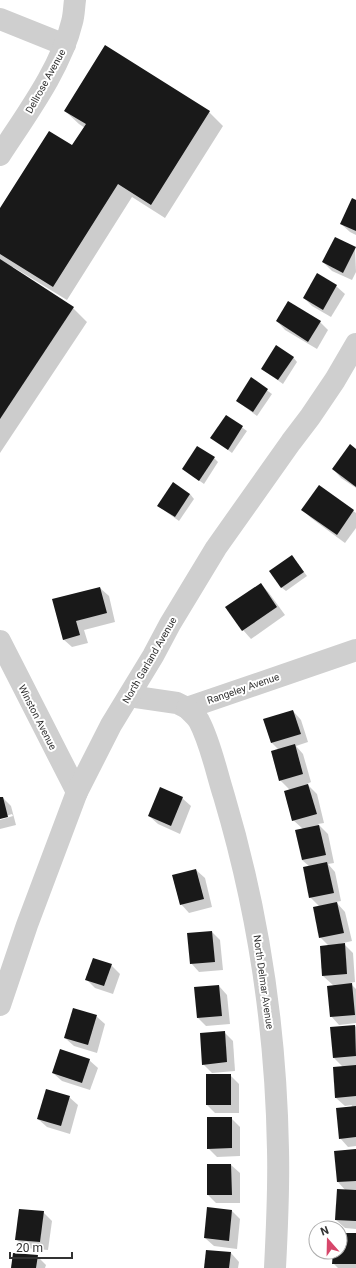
<svg xmlns="http://www.w3.org/2000/svg" width="356" height="1268" viewBox="0 0 356 1268" font-family="Roboto,sans-serif">
	<style>
		.shadow { fill: #0003 }
		.building { fill: #191919 }
		.lines { fill: none; stroke-linecap: round; stroke-linejoin: round }
		.minor { stroke: #cfcfcf; stroke-width: 22 }
		.labels { text-anchor: middle; stroke-width: 4; stroke-linejoin: round; paint-order: stroke }
		.street-label { font-size: 10px; fill: #323232; stroke: #fff }
	</style>
	<rect width="100%" height="100%" fill="#fff"/>
	<!-- shadow -->
	<g class="shadow">
		<polygon points="65,111 209,112 223,126 165,218 132,197 67,300 13,267 12,268 73,308 87,322 0,453 0,210 73,146 85,128 79,124"/>
		<polygon points="356,201 356,235 350,232 341,224"/>
		<polygon points="355,248 356,272 352,280 332,271 323,262"/>
		<polygon points="336,286 345,294 331,317 312,306 304,298"/>
		<polygon points="277,321 320,322 328,330 317,349 285,330"/>
		<polygon points="293,357 297,362 283,384 262,369"/>
		<polygon points="251,379 272,394 257,416 237,401"/>
		<polygon points="226,416 247,431 232,453 212,438"/>
		<polygon points="356,450 356,488 341,478 333,469"/>
		<polygon points="214,458 218,462 204,484 183,469"/>
		<polygon points="319,486 356,513 356,528 345,543 311,518 303,510"/>
		<polygon points="190,494 194,499 179,521 158,506"/>
		<polygon points="292,556 307,576 286,591 281,587"/>
		<polygon points="261,584 269,593 285,615 251,639 243,630"/>
		<polygon points="100,588 109,596 115,622 84,630 88,643 72,647 63,639 53,600"/>
		<polygon points="293,711 301,720 308,742 296,746 303,754 311,782 307,784 317,794 324,823 318,824 328,834 334,863 328,864 335,872 341,901 336,902 345,912 352,941 339,944 339,945 344,944 353,953 355,982 350,983 356,989 356,1023 339,1025 331,1016 334,986 323,976 321,946 329,946 320,937 320,907 310,897 310,867 302,860 303,829 293,820 290,790 280,780 278,749 272,743"/>
		<polygon points="0,798 3,798 11,806 16,825 0,829 0,820 13,816 12,814 0,818"/>
		<polygon points="182,798 191,806 180,834 158,824 149,816"/>
		<polygon points="196,870 205,878 212,907 189,913 181,904"/>
		<polygon points="212,932 220,940 223,970 199,972 191,963"/>
		<polygon points="111,965 120,974 113,994 95,988 86,979"/>
		<polygon points="219,986 227,995 230,1024 206,1026 198,1018 196,988"/>
		<polygon points="96,1016 105,1024 97,1053 74,1046 65,1038"/>
		<polygon points="355,1026 356,1027 356,1146 348,1147 340,1138 352,1105 345,1106 336,1098 343,1067 334,1058"/>
		<polygon points="224,1032 233,1041 235,1071 212,1073 203,1064"/>
		<polygon points="89,1060 98,1068 90,1090 62,1081 53,1073"/>
		<polygon points="230,1075 239,1084 239,1113 215,1113 207,1105"/>
		<polygon points="69,1097 78,1105 70,1134 47,1127 38,1119"/>
		<polygon points="231,1118 240,1127 240,1156 217,1157 208,1148"/>
		<polygon points="356,1150 356,1229 345,1228 336,1220 346,1191 338,1182 335,1152"/>
		<polygon points="208,1165 231,1165 240,1173 240,1203 216,1203 208,1195"/>
		<polygon points="232,1211 240,1219 237,1249 214,1246 205,1238"/>
		<polygon points="43,1212 52,1221 48,1250 25,1248 16,1239"/>
		<polygon points="340,1234 356,1234 356,1268 338,1268 333,1263 334,1252 340,1252"/>
		<polygon points="231,1253 239,1262 238,1268 205,1268"/>
		<polygon points="37,1256 46,1265 45,1268 12,1268"/>
	</g>
	<!-- building -->
	<g class="building">
		<polygon points="105,45 210,111 151,205 118,184 53,287 0,254 0,208 49,131 72,145 86,124 64,111"/>
		<polygon points="352,198 356,200 356,231 340,224"/>
		<polygon points="335,237 356,247 343,273 322,262"/>
		<polygon points="0,259 74,307 0,419"/>
		<polygon points="317,273 337,285 323,310 303,298"/>
		<polygon points="288,301 321,321 308,342 276,321"/>
		<polygon points="276,345 294,357 278,380 261,369"/>
		<polygon points="251,377 268,389 253,412 236,401"/>
		<polygon points="226,415 243,426 228,450 210,438"/>
		<polygon points="350,444 356,449 356,487 332,469"/>
		<polygon points="197,446 215,457 199,481 182,469"/>
		<polygon points="173,482 190,494 175,517 157,506"/>
		<polygon points="319,485 354,510 337,535 301,510"/>
		<polygon points="292,555 304,572 281,588 269,571"/>
		<polygon points="261,583 277,607 242,631 225,607"/>
		<polygon points="100,587 107,613 76,621 80,635 63,640 52,599"/>
		<polygon points="293,710 301,734 271,743 263,719"/>
		<polygon points="295,744 303,774 279,781 271,751"/>
		<polygon points="308,784 317,814 292,821 284,791"/>
		<polygon points="160,787 183,797 171,826 148,816"/>
		<polygon points="0,797 3,797 8,817 0,819"/>
		<polygon points="319,825 326,855 302,860 295,830"/>
		<polygon points="327,862 334,893 309,898 303,867"/>
		<polygon points="196,869 204,899 180,905 172,875"/>
		<polygon points="337,902 344,933 319,938 313,907"/>
		<polygon points="212,931 215,962 190,964 187,933"/>
		<polygon points="345,943 347,974 322,976 320,946"/>
		<polygon points="93,958 112,964 104,986 85,980"/>
		<polygon points="352,983 355,1015 330,1017 327,986"/>
		<polygon points="219,985 222,1016 197,1018 194,987"/>
		<polygon points="73,1008 97,1015 88,1045 64,1038"/>
		<polygon points="355,1025 356,1056 333,1058 330,1027"/>
		<polygon points="225,1031 227,1062 202,1065 200,1033"/>
		<polygon points="60,1049 90,1059 82,1083 52,1073"/>
		<polygon points="356,1065 356,1096 335,1098 333,1067"/>
		<rect x="206" y="1074" width="25" height="31"/>
		<polygon points="46,1089 70,1096 61,1126 37,1119"/>
		<polygon points="356,1106 356,1137 339,1139 336,1108"/>
		<polygon points="207,1117 232,1117 232,1148 207,1149"/>
		<polygon points="356,1149 356,1181 337,1182 334,1151"/>
		<polygon points="207,1164 231,1164 232,1195 207,1195"/>
		<polygon points="337,1189 356,1190 356,1221 335,1220"/>
		<polygon points="207,1207 232,1210 229,1241 204,1238"/>
		<polygon points="19,1209 44,1211 40,1242 15,1240"/>
		<polygon points="340,1233 356,1233 356,1264 332,1264 333,1252 340,1252"/>
		<polygon points="206,1250 231,1252 229,1268 204,1268"/>
		<polygon points="13,1253 38,1255 36,1268 11,1268"/>
	</g>
	<g class="lines">
		<!-- minor -->
		<g class="minor">
			<polyline points="0,19 65,45"/>
			<path d="M0 155C26 115 61 68 72 22 74 15 74 7 75 0"/>
			<polyline points="0,641 77,792"/>
			<polyline points="129,696 177,703 187,708 356,650"/>
			<path d="M187 708C191 712 196 716 199 721 211 744 216 771 224 796 258 910 276 1030 278 1150 279 1190 277 1229 275 1268"/>
			<polyline points="0,1005 27,925 77,792 111,725 153,656 170,624 216,548 291,442 310,417 335,380 356,344"/>
		</g>
	</g>
	<g class="labels">
		<!-- street labels -->
		<g class="street-label">
			<text transform="translate(45 81) rotate(-61)" y="4">Dellrose Avenue</text>
			<text transform="translate(149 660) rotate(-60)" y="4">North Garland Avenue</text>
			<text transform="translate(243 688) rotate(-19)" y="4">Rangeley Avenue</text>
			<text transform="translate(38 717) rotate(63)" y="4">Winston Avenue</text>
			<text transform="translate(264 982) rotate(82)" y="4">North Delmar Avenue</text>
		</g>
	</g>
	<!-- north arrow -->
	<g transform="translate(328 1240) rotate(340)"><circle r="19" fill="#ffffff" stroke="#adadad"/>
	<path d="M0-3L7 15L0 10L-7 15Z" fill="#d7476b"/>
	<text y="-6" font-size="11" font-weight="bold" text-anchor="middle" fill="#323232">N</text>
	</g>
	<!-- scale -->
	<path d="M10 1252v6h62v-6" fill="none" stroke="#323232" stroke-width="2"/>
	<text x="16" y="1252" font-size="12" fill="#323232" stroke="#ffffff" stroke-width="3" paint-order="stroke">20 m</text>
</svg>
